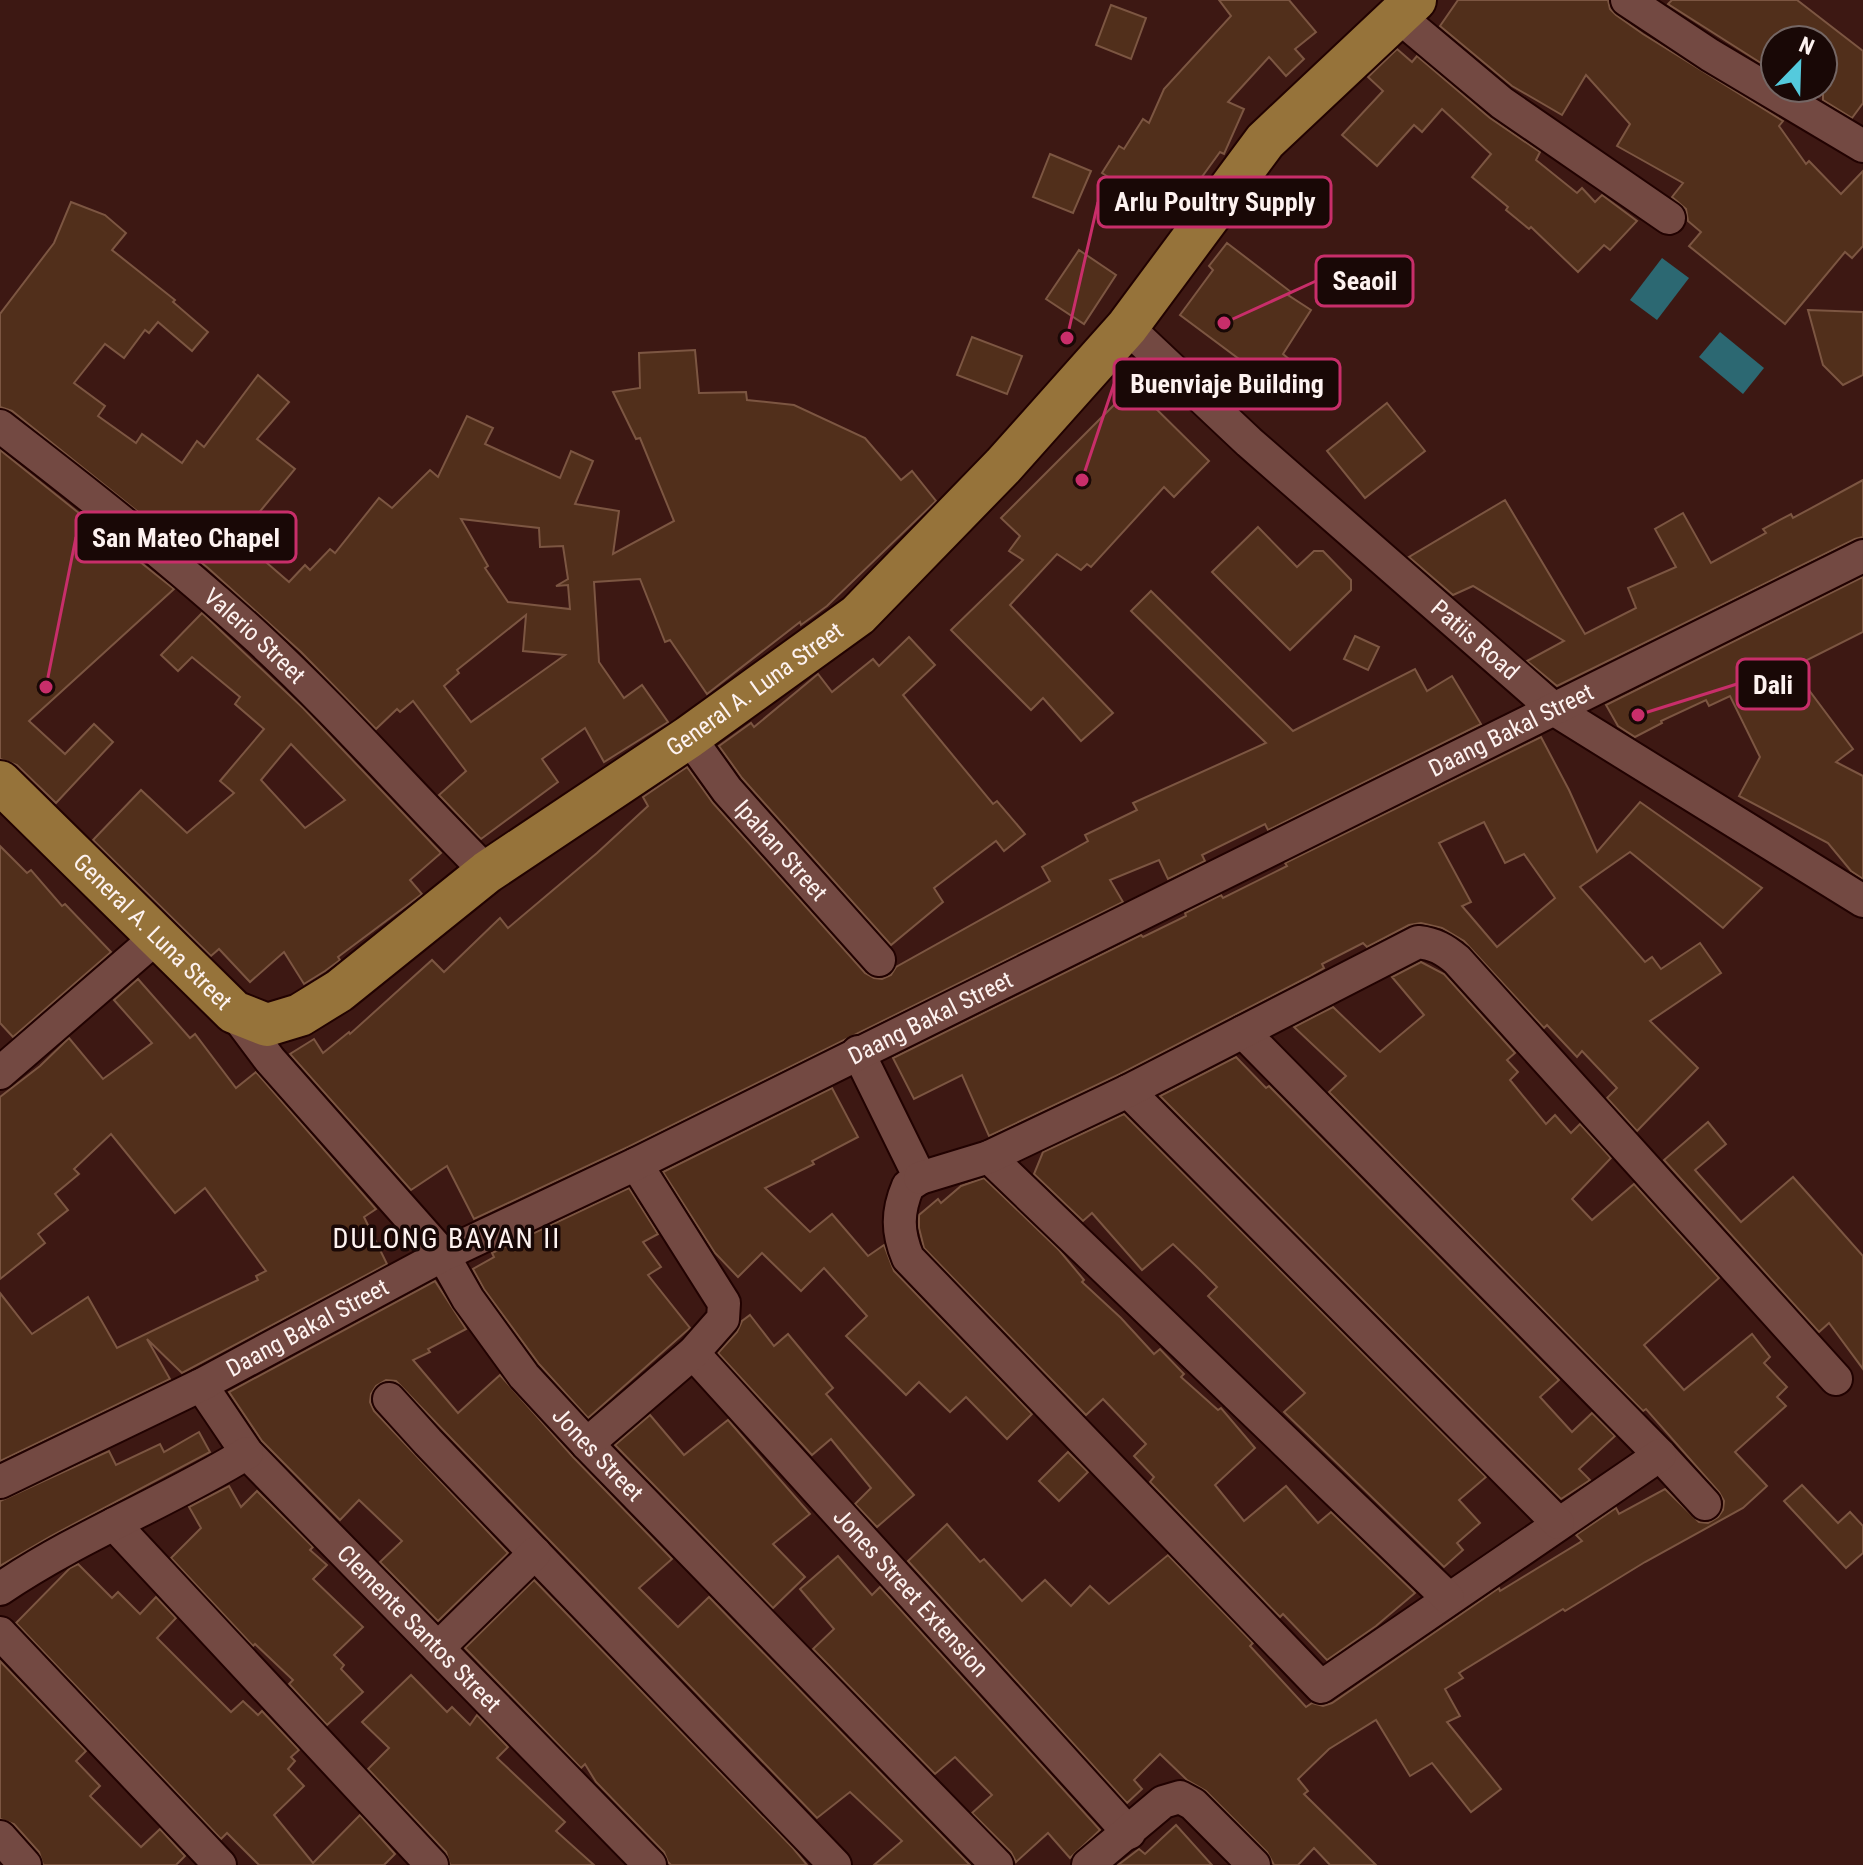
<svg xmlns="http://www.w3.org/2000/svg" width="1863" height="1865" viewBox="0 0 1863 1865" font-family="'Roboto Condensed',sans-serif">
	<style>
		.water { fill: #2c6872 }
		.building { fill: #512f1b; stroke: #7c5642; stroke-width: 2; fill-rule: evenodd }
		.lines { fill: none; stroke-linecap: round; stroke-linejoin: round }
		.minor-casing { stroke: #210201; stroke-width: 36 }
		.major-casing { stroke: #210201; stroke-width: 46 }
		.minor { stroke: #734942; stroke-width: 32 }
		.major { stroke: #96733a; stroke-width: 42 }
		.labels { text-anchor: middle; stroke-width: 7; stroke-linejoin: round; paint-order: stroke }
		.street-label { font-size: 24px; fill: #fdf2f0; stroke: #190806 }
		.quarter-label { font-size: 28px; letter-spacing: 2px; fill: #fdf2f0; stroke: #190806 }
		.leader { fill: none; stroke: #c82e6a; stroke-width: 3 }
		.callout-dot { fill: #c82e6a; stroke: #190806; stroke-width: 3 }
		.callout { fill: #190806; stroke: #c82e6a; stroke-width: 3 }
		.callout-label { font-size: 26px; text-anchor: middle; font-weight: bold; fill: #fdf2f0 }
	</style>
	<rect width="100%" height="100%" fill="#3d1813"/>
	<!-- water -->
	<g class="water">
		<polygon points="1662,258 1689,278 1657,320 1630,300"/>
		<polygon points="1720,332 1764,368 1743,394 1699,357"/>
	</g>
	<!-- building -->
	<g class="building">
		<polygon points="1219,0 1289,0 1316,32 1295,49 1304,59 1286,76 1269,57 1228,102 1244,109 1224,154 1220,152 1172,218 1102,173 1119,146 1124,149 1143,119 1149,123 1164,89 1231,16"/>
		<polygon points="1458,0 1608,0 1610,9 1616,15 1643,34 1783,121 1779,126 1806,164 1809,161 1841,194 1863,171 1863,246 1852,258 1845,252 1785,324 1689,246 1701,232 1688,221 1686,209 1672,197 1683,183 1617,146 1630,124 1586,75 1562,115 1512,86 1440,26"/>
		<polygon points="1672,0 1797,0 1863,51 1863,103 1852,118 1823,100 1823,40 1775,40 1775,72 1668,4"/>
		<polygon points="1111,5 1146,18 1131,59 1096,45"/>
		<polygon points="1397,49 1412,62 1417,56 1490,118 1540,152 1536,160 1577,193 1582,188 1595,202 1602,195 1637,221 1610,250 1604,245 1578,272 1531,227 1529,229 1506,210 1508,207 1472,177 1491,154 1442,109 1422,132 1414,125 1377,166 1342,135 1383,91 1368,77"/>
		<polygon points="1050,154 1091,171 1073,213 1033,197"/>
		<path d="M71 202 105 215 126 233 112 250 175 300 173 302 208 332 192 351 158 322 149 333 145 330 124 358 105 344 74 383 105 406 98 416 136 443 142 434 182 463 197 441 204 447 258 375 289 402 257 439 295 469 238 538 289 582 305 565 310 570 330 549 335 553 379 498 392 508 430 470 438 477 467 416 493 428 485 444 560 478 571 451 593 461 575 504 619 511 613 554 674 521 640 438 636 439 613 392 640 388 639 353 695 350 699 393 746 392 747 400 794 405 865 438 901 480 912 471 936 501 827 606 801 625 800 622 707 694 670 640 665 642 640 579 594 582 599 662 624 698 642 685 668 722 604 762 585 728 542 759 558 782 481 839 439 795 466 771 413 701 400 712 397 709 376 729 301 652 208 568 12 411 0 407V314L54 243ZM461 519 539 528 540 547 563 546 568 579 556 586 568 585 570 609 508 602 485 568 488 566ZM526 615 523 651 565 655 471 722 444 686 459 673 457 670Z"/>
		<polygon points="1227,243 1291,292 1288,295 1311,310 1283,354 1296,365 1266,402 1236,378 1247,365 1180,315 1213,270 1209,266"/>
		<polygon points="1079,250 1116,275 1084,324 1046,299"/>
		<polygon points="1808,310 1863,312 1863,375 1843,385 1823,365"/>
		<polygon points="972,337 1022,356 1007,394 957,375"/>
		<polygon points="1133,386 1209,461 1174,497 1164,487 1091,567 1087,564 1081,570 1057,554 1010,605 1113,713 1081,741 1043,698 1031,710 951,630 1023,560 1009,551 1020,536 1001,518"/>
		<polygon points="1387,403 1425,451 1365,498 1327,451"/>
		<polygon points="0,450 174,589 29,721 65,754 94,724 113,742 56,803 17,765 0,759"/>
		<polygon points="1863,480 1863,537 1855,539 1557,686 1527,661 1564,641 1473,586 1453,595 1409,557 1505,500 1585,634 1636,608 1628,588 1676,567 1655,529 1683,513 1711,563 1766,533 1763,529 1791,514 1793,518"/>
		<polygon points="1258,527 1297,567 1314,551 1323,551 1351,580 1351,590 1290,650 1212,572"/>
		<polygon points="1863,577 1863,632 1803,662 1804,665 1794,670 1853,749 1836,762 1863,776 1863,879 1851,871 1828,843 1739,796 1760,757 1730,696 1709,706 1706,700 1661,721 1662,723 1635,737 1618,726 1606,705"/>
		<polygon points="1151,591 1293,731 1415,669 1427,691 1452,676 1481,724 1268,830 1265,824 1202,855 1205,861 1168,879 1159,860 1110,880 1123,902 628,1147 474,1219 447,1166 411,1190 290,1054 314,1039 323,1053 349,1032 350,1034 432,960 444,972 500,918 508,928 597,853 648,806 643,797 687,767 713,803 865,973 874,978 882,979 891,975 896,967 1050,881 1042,867 1088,841 1085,835 1137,810 1133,803 1266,743 1131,611"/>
		<path d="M202 613 303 708 441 853 410 880 422 894 338 957 340 960 325 971 304 984 284 952 250 982 219 949 211 956 93 840 141 790 187 833 234 793 220 781 264 729 235 704 240 697 192 657 178 671 161 655ZM291 744 345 800 305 828 261 780Z"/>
		<polygon points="1355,636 1379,647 1368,670 1344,659"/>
		<polygon points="909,637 935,665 903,695 993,804 997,801 1025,834 1004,851 996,841 934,888 943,902 891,945 742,778 719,746 751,723 754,727 818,674 832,692 873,659 879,666"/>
		<path d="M1541 737 1569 790 1597 852 1640 802 1762 888 1723 928 1630 852 1580 887 1645 962 1652 957 1661 969 1700 943 1721 973 1650 1021 1698 1068 1637 1131 1607 1098 1617 1088 1582 1051 1577 1057 1547 1025 1544 1028 1464 941 1442 928 1421 923 1409 925 1367 947 1363 943 1322 964 1324 968 1308 977 1120 1074 989 1136 962 1075 914 1099 893 1058 1141 935 1143 937 1186 916 1185 913 1221 895 1223 898 1287 866 1285 863ZM1484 822 1505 863 1524 854 1555 898 1497 947 1462 906 1471 902 1439 843Z"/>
		<polygon points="0,846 27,873 31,870 62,906 65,904 111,952 13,1037 0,1023"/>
		<polygon points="1421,962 1444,974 1515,1053 1507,1060 1518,1072 1510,1080 1546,1124 1555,1115 1571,1133 1580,1124 1611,1158 1572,1199 1592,1220 1634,1184 1719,1278 1644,1345 1684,1390 1752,1334 1770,1357 1764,1363 1787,1387 1777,1397 1786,1406 1735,1452 1767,1486 1743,1508 1645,1562 1565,1611 1563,1609 1459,1673 1463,1678 1445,1689 1460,1716 1447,1722 1501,1789 1471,1812 1432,1763 1410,1776 1376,1720 1329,1749 1298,1779 1308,1791 1304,1794 1376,1865 1330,1865 1314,1848 1298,1865 1274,1865 1267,1852 1206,1791 1187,1780 1160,1754 1134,1780 1142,1789 1127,1803 908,1561 947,1524 980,1562 984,1559 1022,1601 1045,1580 1071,1606 1090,1586 1109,1604 1168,1555 1253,1643 1250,1646 1306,1707 1312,1703 1323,1706 1332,1703 1499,1588 1500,1591 1582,1541 1576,1535 1616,1508 1619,1514 1665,1489 1699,1522 1708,1523 1718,1517 1723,1510 1724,1501 1719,1492 1646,1409 1643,1411 1329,1092 1346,1076 1294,1027 1333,1007 1380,1052 1424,1015 1392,977"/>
		<polygon points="138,979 190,1038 195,1034 236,1088 256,1072 376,1209 364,1217 387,1264 182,1373 147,1339 170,1379 0,1461 0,1293 32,1334 88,1297 117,1348 258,1280 256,1276 266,1271 205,1188 175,1213 111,1134 74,1169 79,1174 55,1194 68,1210 38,1234 45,1243 0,1279 0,1097 40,1066 69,1038 103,1079 152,1043 114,1000"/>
		<polygon points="1236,1057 1266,1088 1269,1086 1559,1380 1540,1397 1572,1432 1592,1413 1615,1436 1579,1469 1590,1480 1561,1499 1160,1096"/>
		<polygon points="832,1088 858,1137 812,1161 814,1164 765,1188 810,1232 832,1214 868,1256 884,1245 894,1271 1032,1414 1007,1439 966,1397 950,1412 919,1382 906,1395 846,1336 867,1316 824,1268 801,1291 762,1253 738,1277 715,1253 663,1172"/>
		<polygon points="1124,1114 1486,1477 1459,1500 1480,1523 1457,1543 1463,1550 1444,1567 1284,1412 1305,1393 1208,1296 1217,1287 1198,1268 1173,1244 1142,1270 1092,1213 1083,1221 1034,1174 1043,1152"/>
		<polygon points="1708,1122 1726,1144 1695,1170 1741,1222 1793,1177 1863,1256 1863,1369 1829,1323 1819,1332 1664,1160"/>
		<polygon points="984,1178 1059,1250 1084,1280 1082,1282 1121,1318 1154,1354 1160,1349 1184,1374 1181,1377 1218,1410 1221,1408 1255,1448 1215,1485 1244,1521 1286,1486 1318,1523 1331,1512 1415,1593 1376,1626 1327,1660 1283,1614 1280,1617 1150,1482 1154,1477 1134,1456 1146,1444 1103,1399 1086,1415 924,1248 919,1228 919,1215 938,1199 941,1203 961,1186"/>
		<polygon points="629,1188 658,1234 643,1242 661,1267 648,1275 690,1328 588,1418 539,1364 484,1289 473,1269 494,1257 492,1253"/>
		<polygon points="435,1281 466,1329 428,1349 430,1352 413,1360 458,1413 500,1375 573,1457 672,1559 639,1588 678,1627 709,1597 970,1865 874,1865 902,1841 850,1792 817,1818 396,1381 386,1380 376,1386 371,1394 370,1402 374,1411 508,1553 438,1621 380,1562 402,1541 359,1500 340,1520 262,1441 229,1392"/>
		<polygon points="750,1315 774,1346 788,1334 833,1388 826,1394 914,1495 877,1527 855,1504 871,1488 831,1439 812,1455 718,1353 737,1332 742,1321"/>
		<polygon points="650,1415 684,1455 728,1420 810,1514 773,1544 805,1577 773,1608 615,1445"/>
		<polygon points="199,1432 210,1452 51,1536 0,1566 0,1501 109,1451 116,1465 160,1444 164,1452"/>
		<polygon points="1068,1452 1088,1472 1059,1501 1039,1481"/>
		<polygon points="1802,1485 1838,1523 1850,1512 1863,1526 1863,1553 1846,1568 1784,1501"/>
		<polygon points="229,1486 241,1507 257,1491 313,1547 310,1550 327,1565 313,1579 363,1627 334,1655 344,1665 341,1669 363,1692 327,1725 289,1684 293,1680 255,1644 253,1646 171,1558 201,1528 189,1507"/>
		<polygon points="838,1556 872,1595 880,1587 1100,1830 1070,1858 1048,1833 1016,1862 1011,1852 972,1813 992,1795 955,1757 935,1774 813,1649 834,1629 800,1589"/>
		<polygon points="78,1564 112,1598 118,1592 140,1614 156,1597 176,1618 157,1638 231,1712 243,1701 258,1715 262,1711 299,1750 291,1757 295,1761 288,1769 304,1786 274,1815 313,1863 360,1815 395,1854 384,1865 259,1865 227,1833 221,1839 16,1623 70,1568"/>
		<polygon points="534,1580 793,1848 807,1865 671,1865 668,1862 664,1852 596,1782 585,1764 581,1768 465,1648"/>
		<polygon points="0,1661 86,1751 76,1761 100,1786 90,1796 141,1847 160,1829 185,1856 176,1865 43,1865 39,1852 14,1824 0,1819"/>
		<polygon points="411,1675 447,1712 452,1707 470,1725 477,1715 508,1747 497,1758 565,1822 556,1831 594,1865 450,1865 446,1852 368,1769 389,1748 362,1722"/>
		<polygon points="1176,1825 1212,1865 1118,1865 1139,1849 1145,1854"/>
	</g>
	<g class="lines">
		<!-- minor casing -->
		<g class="minor-casing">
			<g id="minor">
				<polyline points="1627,0 1710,55 1863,146"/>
				<polyline points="1397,15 1502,103 1669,218"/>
				<path id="s1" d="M1127 327 1249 442 1555 710 1863 901"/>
				<path id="s2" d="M0 426C88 494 176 563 258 638 338 712 410 795 487 872"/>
				<path id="s3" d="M689 737 727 790 879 960"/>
				<path id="s4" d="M234 1012 270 1060 443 1255 468 1299 524 1376 587 1444 997 1865"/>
				<polyline points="1243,1032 1660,1455 1705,1504"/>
				<path d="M858 1052 920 1178 908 1186C897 1212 897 1232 908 1258L1321 1687 1660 1455"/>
				<polyline points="0,1073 156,938"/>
				<polyline points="1128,1091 1558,1523"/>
				<polyline points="989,1157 1448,1598"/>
				<path d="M920 1178 989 1157 1128 1091 1418 942C1435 944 1444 949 1457 960L1836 1379"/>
				<path id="s5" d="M693 1353 1129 1833"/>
				<path id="s6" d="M201 1385 247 1453 650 1865"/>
				<polyline points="389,1399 428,1442 835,1865"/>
				<polyline points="587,1444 693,1353 723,1319 724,1303 636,1164"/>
				<path id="s7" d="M0 1482 201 1385 443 1255 636 1164 1863 556"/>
				<polyline points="114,1524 432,1865"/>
				<path d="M0 1589C78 1536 167 1502 247 1453"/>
				<polyline points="0,1633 220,1865"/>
				<polyline points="438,1648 535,1553"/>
				<polyline points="0,1837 25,1865"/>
				<polyline points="1088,1865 1163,1802 1180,1797 1193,1804 1254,1865"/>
			</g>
		</g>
		<!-- major casing -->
		<g class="major-casing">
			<g id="major">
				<path id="s8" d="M0 782 234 1012 267 1025 300 1015 339 991 487 872 689 737 858 615 1003 466 1127 327 1265 141 1415 0"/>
			</g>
		</g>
		<!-- minor -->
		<use href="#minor" class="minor"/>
		<!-- major -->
		<use href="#major" class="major"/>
	</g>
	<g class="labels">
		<!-- street labels -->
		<g class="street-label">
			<text dy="8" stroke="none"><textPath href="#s2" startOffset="330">Valerio Street</textPath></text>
			<text dy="8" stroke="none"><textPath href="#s1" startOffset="468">Patiis Road</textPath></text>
			<text dy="8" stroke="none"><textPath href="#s8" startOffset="958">General A. Luna Street</textPath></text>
			<text dy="8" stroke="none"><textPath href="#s7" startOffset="1688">Daang Bakal Street</textPath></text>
			<text dy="8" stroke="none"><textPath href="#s3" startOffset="146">Ipahan Street</textPath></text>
			<text dy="8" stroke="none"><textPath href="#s8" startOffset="214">General A. Luna Street</textPath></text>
			<text dy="8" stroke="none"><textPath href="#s7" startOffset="1040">Daang Bakal Street</textPath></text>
			<text dy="8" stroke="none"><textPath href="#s7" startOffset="344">Daang Bakal Street</textPath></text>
			<text dy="8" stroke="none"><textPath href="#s4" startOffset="574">Jones Street</textPath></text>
			<text dy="8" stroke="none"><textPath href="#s5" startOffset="324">Jones Street Extension</textPath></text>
			<text dy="8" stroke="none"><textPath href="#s6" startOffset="328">Clemente Santos Street</textPath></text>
		</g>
		<!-- quarter labels -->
		<g class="quarter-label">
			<text x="447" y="1248">DULONG BAYAN II</text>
		</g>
	</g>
	<!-- callouts -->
	<path class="leader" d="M1067 338L1098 202M1224 323L1316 281M1082 480L1114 384M46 687L76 537M1638 715L1737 684"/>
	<g class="callout-dot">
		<circle cx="1067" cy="338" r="8"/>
		<circle cx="1224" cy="323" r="8"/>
		<circle cx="1082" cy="480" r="8"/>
		<circle cx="46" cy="687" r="8"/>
		<circle cx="1638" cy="715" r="8"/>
	</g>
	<g class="callout">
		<rect x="1098" y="177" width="233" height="50" rx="8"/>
		<rect x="1316" y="256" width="97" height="50" rx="8"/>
		<rect x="1114" y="359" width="226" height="50" rx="8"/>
		<rect x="76" y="512" width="220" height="50" rx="8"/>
		<rect x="1737" y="659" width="72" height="50" rx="8"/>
	</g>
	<g class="callout-label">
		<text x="1215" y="211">Arlu Poultry Supply</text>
		<text x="1365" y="290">Seaoil</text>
		<text x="1227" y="393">Buenviaje Building</text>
		<text x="186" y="547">San Mateo Chapel</text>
		<text x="1773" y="694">Dali</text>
	</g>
	<!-- north arrow -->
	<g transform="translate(1799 64) rotate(23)"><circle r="38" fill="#190806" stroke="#746664" stroke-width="2"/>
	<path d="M0-6L14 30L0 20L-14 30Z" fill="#54cadd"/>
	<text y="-12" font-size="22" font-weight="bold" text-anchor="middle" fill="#fdf2f0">N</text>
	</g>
</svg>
